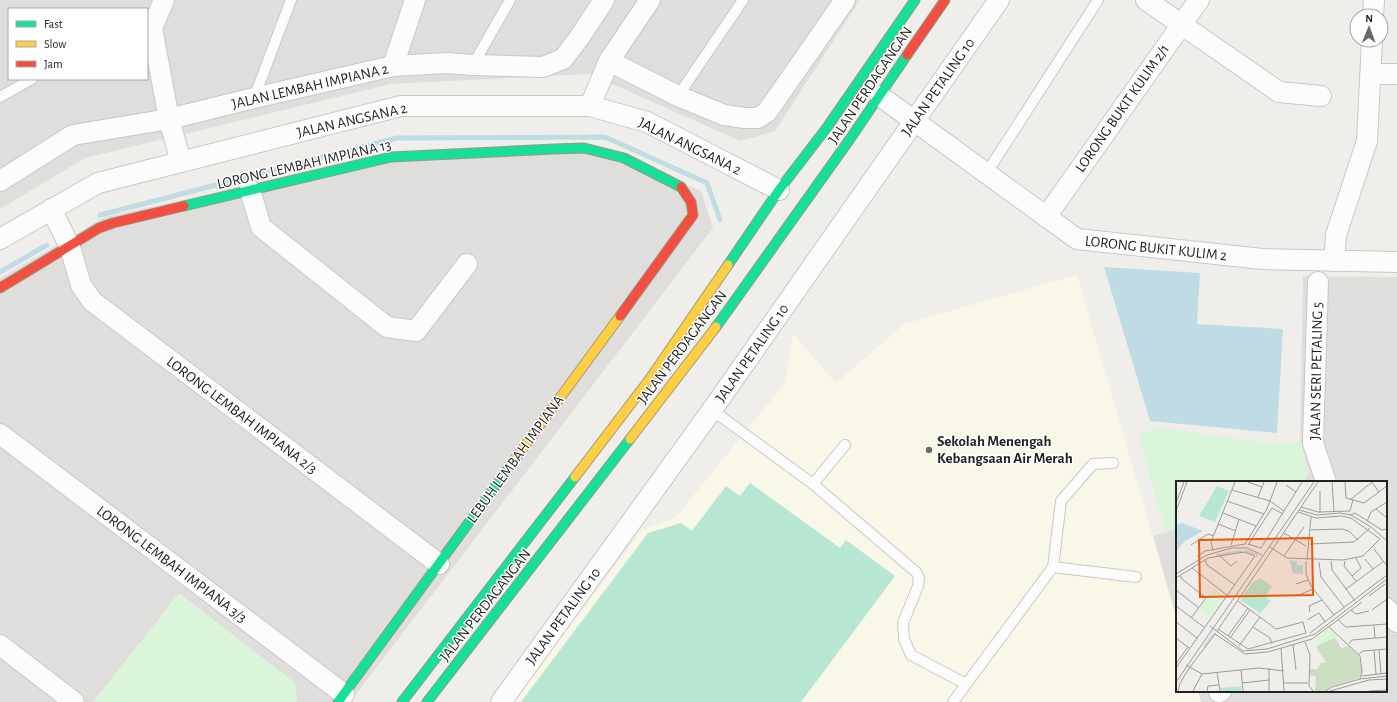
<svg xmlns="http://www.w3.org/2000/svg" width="1397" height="702" viewBox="0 0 1397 702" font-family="'Alegreya Sans',sans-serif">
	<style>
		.residential { fill: #dfdedc; fill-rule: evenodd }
		.education { fill: #f8f7e8 }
		.park { fill: #daf5da }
		.pitch { fill: #b7e6d2 }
		.water { fill: #bfdbe3 }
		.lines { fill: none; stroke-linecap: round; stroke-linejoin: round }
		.stream { stroke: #bfdbe3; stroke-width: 5 }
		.lane-casing { stroke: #c9c8c7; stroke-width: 12 }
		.street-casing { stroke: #c9c8c7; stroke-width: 22 }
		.fast-casing { stroke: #999a82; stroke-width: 11 }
		.slow-casing { stroke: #999a82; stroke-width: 11 }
		.jam-casing { stroke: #999a82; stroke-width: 11 }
		.lane { stroke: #fdfcfc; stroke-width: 10 }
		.street { stroke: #fdfcfc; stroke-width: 20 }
		.fast { stroke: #16e098; stroke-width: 9 }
		.slow { stroke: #ffcf43; stroke-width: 9 }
		.jam { stroke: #f24e42; stroke-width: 9 }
		.poi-dot { fill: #6a6968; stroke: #fff; stroke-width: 1.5 }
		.labels { text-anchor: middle; stroke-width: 3; stroke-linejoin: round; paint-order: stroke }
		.street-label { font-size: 15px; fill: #222; stroke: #fff }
		.poi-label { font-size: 15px; font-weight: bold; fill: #222; stroke: #fff; text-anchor: start }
		.inset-river { fill: none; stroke: #bfdbe3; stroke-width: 2 }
		.inset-road { fill: none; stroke: #9e9c9b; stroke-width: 1 }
		.view { fill: #e8590c; fill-opacity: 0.15; stroke: #e8590c; stroke-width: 2 }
		.inset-edge { fill: none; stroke: #222; stroke-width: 2 }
	</style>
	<rect width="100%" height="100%" fill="#f0eeeb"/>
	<!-- residential -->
	<g class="residential">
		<path d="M0 0H860L775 131 740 141 590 74 391 84 85 158 0 209ZM9 9H147V79H9Z"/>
		<polygon points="600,147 701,191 713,228 350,702 0,702 0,278 105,217 400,152"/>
		<polygon points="1303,276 1397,277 1397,702 1201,702 1198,691 1386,691 1386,482 1304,482 1309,471 1300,441"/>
		<polygon points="1177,529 1177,620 1153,536"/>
	</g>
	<!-- education -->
	<polygon class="education" points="1077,275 1177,620 1177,691 1198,691 1201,702 512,702 643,529 675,518 785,383 793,334 836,383 904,324"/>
	<!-- park -->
	<g class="park">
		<polygon points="1162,428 1285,445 1300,441 1309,471 1304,482 1177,482 1177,529 1166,533 1138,435"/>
		<polygon points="179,593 295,683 297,702 93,702"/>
	</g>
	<!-- pitch -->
	<polygon class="pitch" points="750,483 840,548 846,540 895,576 801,702 521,702 648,533 681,523 692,531 726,486 740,496"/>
	<!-- water -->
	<polygon class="water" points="1104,267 1200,273 1197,324 1283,329 1277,433 1150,421"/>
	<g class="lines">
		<!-- stream -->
		<g class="stream">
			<polyline points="100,215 397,138 605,137 707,183 720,220"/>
			<polyline points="0,272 47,245"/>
		</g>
		<!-- lane casing -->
		<g class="lane-casing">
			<g id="lane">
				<polyline points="473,65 510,0"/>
				<polyline points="678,96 743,0"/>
				<polyline points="0,97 32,79"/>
				<polyline points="254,98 291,0"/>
				<polyline points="986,174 1098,0"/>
				<polyline points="712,410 813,484 916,572 919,578 918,586 903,623 904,639 911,655 966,684"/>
				<polyline points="813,484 845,445"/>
				<polyline points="1053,567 1136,577"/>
				<polyline points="953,702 1053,567 1061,501 1093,464 1113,463"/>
			</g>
		</g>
		<!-- street casing -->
		<g class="street-casing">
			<g id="street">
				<polyline points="164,0 152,28 169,119 181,162"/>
				<polyline points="1146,0 1279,92 1321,96"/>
				<polyline points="1373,16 1374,0"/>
				<polyline points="609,61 678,96 724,115 745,118 758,118 767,112 845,0"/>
				<polyline points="393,66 415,0"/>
				<polyline points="1371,74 1397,74"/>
				<polyline points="880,96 1077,239 1262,259 1397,262"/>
				<polyline points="590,106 609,61 650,0"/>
				<polyline points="0,181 73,135 169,119 254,98 393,66 447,63 473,65 543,67 563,59 579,38 604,0"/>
				<polyline points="250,190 261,227 387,327 416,331 467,264"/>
				<polyline points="51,209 70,247 81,285 92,301 439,564"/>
				<polyline points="1046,217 1199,0"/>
				<polyline points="0,239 98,183 401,106 590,106 647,122 779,190"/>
				<polyline points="1334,261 1336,235 1367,141 1372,40"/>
				<polyline points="1318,282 1313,443 1326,482"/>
				<polyline points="0,434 344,694"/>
				<polyline points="1386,608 1397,622"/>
				<polyline points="0,645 74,702"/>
				<polyline points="1219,692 1221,691"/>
				<polyline points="501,702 712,410 999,0"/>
			</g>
		</g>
		<!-- fast casing -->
		<g class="fast-casing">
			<g id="fast">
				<polyline points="184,206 391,157 554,149 584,148 624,158 681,187"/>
				<polyline points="728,265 779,190 828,126 915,0"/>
				<polyline points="716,327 850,139 907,55"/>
				<polyline points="338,702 510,466"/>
				<polyline points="402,702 575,477"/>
				<polyline points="427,702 630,439"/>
			</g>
		</g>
		<!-- slow casing -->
		<g class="slow-casing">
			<g id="slow">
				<polyline points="630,439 716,327"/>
				<polyline points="510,466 620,316"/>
				<polyline points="575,477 649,380 728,265"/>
			</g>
		</g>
		<!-- jam casing -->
		<g class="jam-casing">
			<g id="jam">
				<polyline points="907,55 945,0"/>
				<polyline points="0,288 99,228 113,223 184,206"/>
				<polyline points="620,316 693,215 691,202 681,187"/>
			</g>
		</g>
		<!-- lane -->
		<use href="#lane" class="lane"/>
		<!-- street -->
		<use href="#street" class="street"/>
		<!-- fast -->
		<use href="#fast" class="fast"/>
		<!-- slow -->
		<use href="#slow" class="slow"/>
		<!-- jam -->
		<use href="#jam" class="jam"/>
	</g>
	<!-- markers -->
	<circle class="poi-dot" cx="929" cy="450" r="4"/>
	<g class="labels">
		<!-- street labels -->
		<g class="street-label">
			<text transform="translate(870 85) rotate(-56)" y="5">JALAN PERDAGANGAN</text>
			<text transform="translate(310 86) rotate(-13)" y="5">JALAN LEMBAH IMPIANA 2</text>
			<text transform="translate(938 87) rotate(-55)" y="5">JALAN PETALING 10</text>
			<text transform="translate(1122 108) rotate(-55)" y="5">LORONG BUKIT KULIM 2/1</text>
			<text transform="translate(352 120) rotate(-13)" y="5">JALAN ANGSANA 2</text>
			<text transform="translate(690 146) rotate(26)" y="5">JALAN ANGSANA 2</text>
			<text transform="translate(304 164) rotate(-13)" y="5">LORONG LEMBAH IMPIANA 13</text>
			<text transform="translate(1156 248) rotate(6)" y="5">LORONG BUKIT KULIM 2</text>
			<text transform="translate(682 347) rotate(-53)" y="5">JALAN PERDAGANGAN</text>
			<text transform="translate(752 353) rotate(-55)" y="5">JALAN PETALING 10</text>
			<text transform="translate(1316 371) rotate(-89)" y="5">JALAN SERI PETALING 5</text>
			<text transform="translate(242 415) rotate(37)" y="5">LORONG LEMBAH IMPIANA 2/3</text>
			<text transform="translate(515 459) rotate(-54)" y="5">LEBUH LEMBAH IMPIANA</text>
			<text transform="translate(172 564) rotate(37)" y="5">LORONG LEMBAH IMPIANA 3/3</text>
			<text transform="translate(485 605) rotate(-52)" y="5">JALAN PERDAGANGAN</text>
			<text transform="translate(563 616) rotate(-54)" y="5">JALAN PETALING 10</text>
		</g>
		<!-- poi labels -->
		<g class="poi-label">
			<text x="937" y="446">Sekolah Menengah<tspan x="937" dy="17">Kebangsaan Air Merah</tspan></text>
		</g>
	</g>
	<!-- overview -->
	<g transform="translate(1176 481)">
		<rect width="211" height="211" fill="#f0eeeb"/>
		<path d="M159 157 166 168 172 164 183 175 186 191 183 197 156 205 147 210H139L140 196 134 194V188H141L145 182 150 181 140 166 150 159Z" fill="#cbdec1"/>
		<path d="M38 107 48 116 33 136 25 129 21 134 19 133ZM154 147 161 156 142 164 139 159Z" fill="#daf5da"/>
		<path d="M41 5 53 10 39 41 23 35ZM84 97 96 105 89 116 95 120 84 132 64 119 76 102ZM65 205V210H45V207Z" fill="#b7e6d2"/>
		<path d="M6 42 27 50 9 60 0 70V44ZM113 79 121 80V84H127V93L117 92Z" fill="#bfdbe3"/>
		<path class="inset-river" d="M69 70 80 73 82 76M40 74 66 70M28 166 38 152"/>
		<path class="inset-road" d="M72 1 86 6M156 1 158 30M169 1 170 17 188 22 211 5M196 1 203 11M110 4 120 11M56 9 94 20 108 30M144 10V32M82 16 88 1M174 19 196 1M51 20 88 33M0 22 8 1M125 26 142 31 174 30 177 19M200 28 211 37M123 29 141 34 164 32 175 34 195 46 211 60M0 30 11 1M47 32 80 45M175 34 179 32 206 49 211 48M191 40 195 31 211 21M42 43 60 50M135 49 166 48 173 50 182 59M108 52 130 65M72 63 85 67 126 1M134 63 178 61 194 47M15 64 32 53 38 55M55 64 63 38M72 64 96 27 107 33M94 66 111 77 167 79 187 75 204 58 175 37 165 35 140 37 122 31M198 68 211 85M37 70 35 61 59 1M43 74 55 85 61 80M108 75 128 46M21 76 29 70 69 63 91 28 101 1M189 78 197 88M29 79 31 84 59 104M131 79 135 36M130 80V93L135 105 158 134M155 80 156 89 179 120M169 80 168 85 180 100M143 81 145 96 168 126M16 87 52 115M0 93 31 74 56 67H71L86 74M4 94 6 98 30 117 15 137M176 95 185 87 180 77M0 97 32 77 68 71 79 75 0 187M120 103 132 99M170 108 208 80M0 109 23 127M123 114 137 108M193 115 209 103M0 125 29 147M175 129 180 133 193 130M196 129 211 118M134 131 133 125 146 119M131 139 143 132 149 141M162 139 170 146 211 143M0 141 21 157M198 144 199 157M34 145 67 170 91 168 139 153 211 98M77 146 94 157 96 163M153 146 184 175 186 191 184 198M42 148 72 168 130 152 127 141 100 148 62 120M41 150 142 1M134 152 211 94M39 153 69 173 92 171 136 158 186 121M52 155 72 127M0 157 13 167M54 157 74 129M129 161 134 174 133 205 137 210M173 163 176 159 211 156M117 164 120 189M63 165 84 136M105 167 108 210M198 169 200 193M203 169 205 193M183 173 187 170 211 168M0 183 12 166M10 184 26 193 83 187 108 190M93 187V210M65 189 67 210M41 191 44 210M186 195 211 192M0 201 138 1M66 202 93 199M107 202H132M2 210 4 202 14 186 40 152M17 210 26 193M31 210 32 205 43 204M149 210 156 206 184 198 211 195M154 210 193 199 211 198M193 210 211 209"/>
		<path class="view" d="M136 57 137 114 24 116 23 59Z"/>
		<rect width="211" height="211" class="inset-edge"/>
	</g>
	<!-- legend -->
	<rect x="8" y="8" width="140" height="72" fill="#ffffff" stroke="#a7a7a7"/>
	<rect x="16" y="21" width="20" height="6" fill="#16e098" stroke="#a7a7a7"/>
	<text x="44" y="28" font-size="12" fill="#222222">Fast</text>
	<rect x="16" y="41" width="20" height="6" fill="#ffcf43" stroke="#a7a7a7"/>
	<text x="44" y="48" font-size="12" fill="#222222">Slow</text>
	<rect x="16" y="61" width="20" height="6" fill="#f24e42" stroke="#a7a7a7"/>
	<text x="44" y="68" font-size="12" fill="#222222">Jam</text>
	<!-- north arrow -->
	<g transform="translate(1369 28) rotate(1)"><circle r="19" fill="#ffffff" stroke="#a7a7a7"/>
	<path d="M0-3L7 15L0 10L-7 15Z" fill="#6a6968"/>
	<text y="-6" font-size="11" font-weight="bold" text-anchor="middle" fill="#222222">N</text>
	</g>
</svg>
